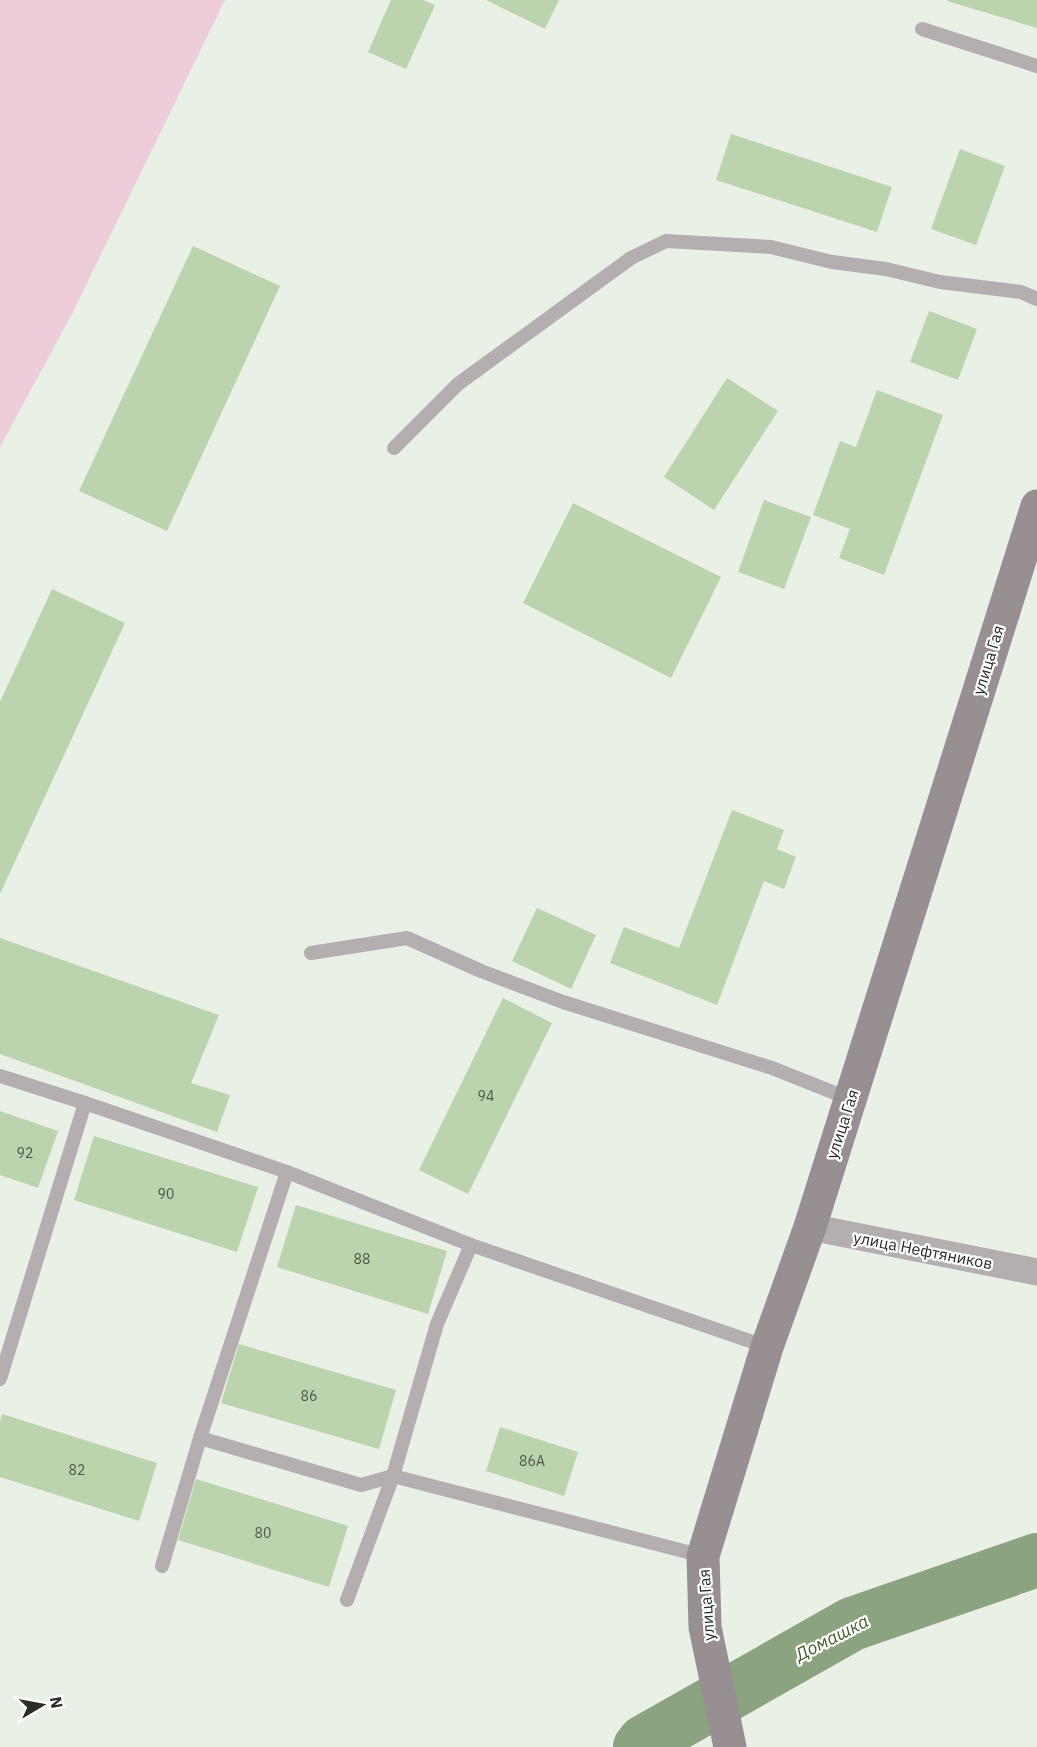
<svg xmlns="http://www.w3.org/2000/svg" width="1037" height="1747" viewBox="0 0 1037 1747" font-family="'IBM Plex Sans',sans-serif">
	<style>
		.green { fill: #eecdda }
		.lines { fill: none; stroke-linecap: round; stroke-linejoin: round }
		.river { stroke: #8ca37f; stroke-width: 54 }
		.building { fill: #bcd4ae }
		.service { stroke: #b4aeb0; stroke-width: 14 }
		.minor { stroke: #b4aeb0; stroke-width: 27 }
		.secondary { stroke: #988f93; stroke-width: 33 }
		.labels { text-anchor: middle; stroke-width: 4.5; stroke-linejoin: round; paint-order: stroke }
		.number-label { font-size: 14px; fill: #4e5649 }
		.street-label { font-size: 16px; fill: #292c27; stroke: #fff }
		.water-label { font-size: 18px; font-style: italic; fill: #3f5e2a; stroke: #fff }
	</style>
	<rect width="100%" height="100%" fill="#e9f0e5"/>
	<!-- green -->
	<polygon class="green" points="0,0 225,0 72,314 0,447"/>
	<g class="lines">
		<!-- river -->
		<polyline class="river" points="640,1747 644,1742 852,1624 1037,1560"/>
	</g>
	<!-- building -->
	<g class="building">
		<polygon points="391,0 423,0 435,5 406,69 368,52"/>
		<polygon points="486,0 559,0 545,29"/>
		<polygon points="947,0 1037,0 1037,28 947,1"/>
		<polygon points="731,134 892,187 877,232 716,180"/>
		<polygon points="960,149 1005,166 976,245 931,229"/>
		<polygon points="193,246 280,286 167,531 79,491"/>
		<polygon points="929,311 977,329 958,380 910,362"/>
		<polygon points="727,378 778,411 714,510 664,477"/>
		<polygon points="877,390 943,415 884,575 839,558 850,529 813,515 840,441 856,447"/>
		<polygon points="764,500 811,517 784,589 738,572"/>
		<polygon points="573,503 721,577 671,678 523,603"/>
		<polygon points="52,589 125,623 0,894 0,702"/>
		<polygon points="732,810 784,830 777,849 796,857 784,889 764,881 717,1005 610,963 624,927 679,948"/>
		<polygon points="537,908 596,935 571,989 512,961"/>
		<polygon points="0,938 219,1015 191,1083 230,1095 217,1132 0,1054"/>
		<polygon points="503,998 552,1023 468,1194 419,1170"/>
		<polygon points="0,1111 58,1131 38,1188 0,1175"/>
		<polygon points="94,1136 258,1187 237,1252 74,1200"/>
		<polygon points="296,1205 447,1251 428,1314 277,1267"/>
		<polygon points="239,1344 396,1390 379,1449 221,1403"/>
		<polygon points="2,1414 157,1463 139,1521 0,1477 0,1422"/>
		<polygon points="500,1427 578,1452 564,1496 486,1471"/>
		<polygon points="196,1479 348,1526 329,1587 178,1540"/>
	</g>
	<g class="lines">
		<!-- service -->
		<g class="service">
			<polyline points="922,29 1037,66"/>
			<polyline points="394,448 458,384 631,258 666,241 771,247 832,262 886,269 940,282 1021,292 1037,299"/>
			<polyline points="311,953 407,938 481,971 563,1002 772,1068 850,1099"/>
			<polyline points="0,1076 85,1103 287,1172 471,1245 767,1347"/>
			<polyline points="0,1379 85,1103"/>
			<polyline points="200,1438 361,1485 393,1476 703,1556"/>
			<polyline points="162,1566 200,1438 287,1172"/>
			<polyline points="347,1600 393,1476 437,1324 471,1245"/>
		</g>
		<!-- minor -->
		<polyline class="minor" points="810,1227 1037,1272"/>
		<!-- secondary -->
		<polyline class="secondary" points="730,1747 705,1627 703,1556 767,1347 810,1227 1037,506"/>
	</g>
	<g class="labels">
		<!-- number labels -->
		<g class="number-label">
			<text x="486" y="1101">94</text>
			<text x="25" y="1158">92</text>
			<text x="166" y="1199">90</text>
			<text x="362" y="1264">88</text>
			<text x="309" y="1401">86</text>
			<text x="532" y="1466">86А</text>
			<text x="77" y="1475">82</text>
			<text x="263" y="1538">80</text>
		</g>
		<!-- street labels -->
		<g class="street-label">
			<text transform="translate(988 660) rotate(-73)" y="6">улица Гая</text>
			<text transform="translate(842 1124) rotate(-72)" y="6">улица Гая</text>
			<text transform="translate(923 1250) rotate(11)" y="6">улица Нефтяников</text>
			<text transform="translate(706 1605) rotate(-94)" y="6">улица Гая</text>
		</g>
		<!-- water labels -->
		<g class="water-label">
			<text transform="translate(832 1638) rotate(-27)" y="6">Домашка</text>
		</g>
	</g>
	<!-- north arrow -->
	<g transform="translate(42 1705) rotate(80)" stroke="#ffffff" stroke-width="4.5" paint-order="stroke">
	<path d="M0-4.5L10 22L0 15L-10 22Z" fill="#292c27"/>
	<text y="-9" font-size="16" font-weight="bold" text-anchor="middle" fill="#292c27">N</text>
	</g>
</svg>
